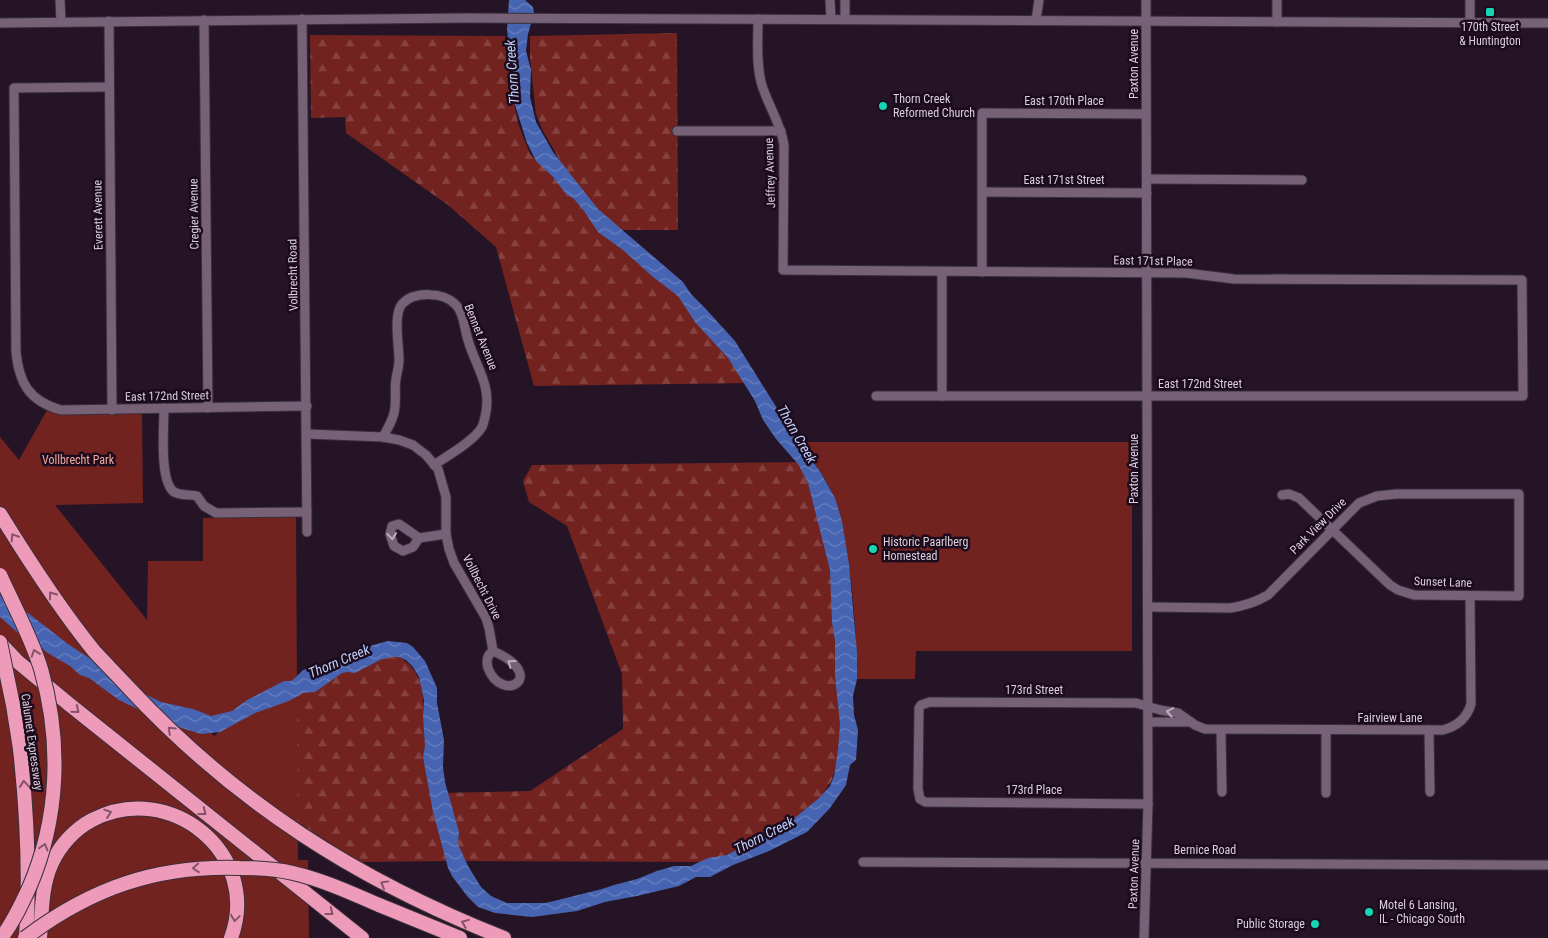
<svg xmlns="http://www.w3.org/2000/svg" width="1548" height="938" viewBox="0 0 1548 938" font-family="'Roboto Condensed',sans-serif">
	<style>
		.forest { fill: url(#forest-firs) }
		.park { fill: #722320 }
		.water { fill: url(#water-waves) }
		.lines { fill: none; stroke-linecap: round; stroke-linejoin: round }
		.minor-casing { stroke: #3a2f3b; stroke-width: 11 }
		.highway-casing { stroke: #3a2f3b; stroke-width: 16 }
		.minor { stroke: #766176; stroke-width: 9 }
		.highway { stroke: #ed9bb8; stroke-width: 14 }
		.highway-bridge-casing { stroke: #3a2f3b; stroke-width: 16; stroke-linecap: butt }
		.highway-bridge { stroke: #ed9bb8; stroke-width: 14 }
		.oneway { stroke: #bdaebd }
		.oneway2 { stroke: #84536a }
		.poi-dot { fill: #15d5b3; stroke: #1b0b1c; stroke-width: 2 }
		.labels { text-anchor: middle; stroke-width: 5; stroke-linejoin: round; paint-order: stroke }
		.poi-label { font-size: 12px; fill: #dbcfdb; stroke: #1b0b1c; text-anchor: start }
		.street-label { font-size: 12px; fill: #dbcfdb; stroke: #1b0b1c }
		.park-label { font-size: 12px; fill: #f5a89f; stroke: #1b0b1c }
		.water-label { font-size: 14px; font-style: italic; fill: #bed1fc; stroke: #1b0b1c }
	</style>
	<defs>
		<pattern id="forest-firs" width="22" height="20" patternUnits="userSpaceOnUse" patternTransform="scale(1.25)"><rect width="22" height="20" fill="#722320"/><path d="M5 1l3.5 6h-7zM16 11l3.5 6h-7z" fill="#864240"/></pattern>
		<pattern id="water-waves" width="16" height="10" patternUnits="userSpaceOnUse" patternTransform="scale(1.25)"><rect width="16" height="10" fill="#4664b1"/><path d="M0 5q4-4 8 0t8 0" fill="none" stroke="#6980be"/></pattern>
	</defs>
	<rect width="100%" height="100%" fill="#251425"/>
	<!-- forest -->
	<g class="forest">
		<polygon points="677,33 678,230 617,230 564,172 558,157 543,131 536,114 530,58 530,36"/>
		<polygon points="310,35 505,36 512,92 518,123 530,154 598,223 651,267 727,347 749,383 534,386 496,247 448,205 346,133 345,117 311,118"/>
		<polygon points="807,462 823,486 846,730 832,780 814,807 763,840 709,862 458,861 439,793 530,791 623,729 622,674 567,526 529,502 523,481 532,465"/>
		<path d="M396 655C421 668 425 691 423 716L450 861 360 862 297 822V692L381 656Z"/>
	</g>
	<!-- park -->
	<g class="park">
		<polygon points="47,410 64,415 142,413 143,503 55,505 147,620 148,561 203,561 203,518 296,516 297,689 212,719 195,714 214,736 246,712 297,692 298,860 308,860 309,938 0,938 0,437 19,460"/>
		<path d="M801 442H1132V651H916L915 679H857C857 635 853 590 846 546 843 530 841 513 834 497 826 478 812 460 801 442Z"/>
	</g>
	<!-- water -->
	<polygon class="water" points="509,0 525,0 533,7 534,13 528,34 526,51 531,70 530,97 536,122 553,152 598,209 683,282 691,294 705,308 735,341 785,421 821,473 835,498 842,521 849,564 857,652 857,679 853,696 854,715 858,730 856,760 850,765 846,785 830,808 807,832 769,851 733,865 710,877 696,877 679,886 637,896 605,902 577,911 532,917 495,913 478,907 467,896 452,876 448,868 433,812 423,757 425,746 423,716 424,700 419,677 413,667 406,660 399,657 391,657 380,660 355,673 348,672 342,673 315,692 303,693 289,701 255,713 220,732 201,734 172,725 119,700 89,678 80,675 70,666 46,652 34,640 17,632 0,617 0,595 28,613 68,644 137,690 161,702 193,709 211,716 232,711 247,700 284,681 291,681 295,678 303,670 318,665 332,663 366,647 388,641 407,643 413,647 425,661 437,688 437,703 444,740 443,767 445,782 459,832 458,844 468,866 481,887 491,896 507,903 545,903 554,901 602,889 614,885 637,879 657,871 674,866 691,866 708,858 727,855 792,820 818,799 830,786 834,776 838,750 840,724 835,677 835,640 832,623 830,570 808,483 798,464 776,439 763,420 755,401 728,358 695,322 678,296 653,277 623,250 598,232 584,211 574,199 566,194 553,177 536,161 527,143 515,105 507,29"/>
	<g class="lines">
		<!-- minor casing -->
		<g class="minor-casing">
			<g id="minor">
				<polyline points="60,0 61,22"/>
				<polyline points="830,0 831,19"/>
				<polyline points="1277,0 1277,22"/>
				<polyline points="1470,0 1470,23"/>
				<polyline points="302,19 307,532"/>
				<path d="M758 19C758 40 756 62 761 82 767 104 781 123 784 145L783 270 1186 273 1234 279 1522 280 1523 396H876"/>
				<polyline points="845,19 845,0"/>
				<polyline points="204,20 208,408"/>
				<polyline points="1036,20 1039,0"/>
				<polyline points="109,21 112,410"/>
				<polyline points="0,23 467,18 1548,23"/>
				<path d="M109 87 14 88 16 352C19 383 29 401 61 410L307 406"/>
				<polyline points="677,131 781,131"/>
				<polyline points="1147,179 1302,180"/>
				<polyline points="982,192 1147,193"/>
				<polyline points="942,272 942,396"/>
				<polyline points="982,272 982,113 1146,114"/>
				<path d="M164 408C164 427 159 481 174 492 181 496 190 494 197 496L204 506 216 513 307 512"/>
				<path d="M307 434 383 437 399 440 413 445 426 455 438 469 446 497V534L449 549 454 563 486 618 489 628 493 651C487 655 486 661 488 668 502 705 550 676 493 651"/>
				<path d="M383 437C387 429 392 422 394 413 397 402 394 390 396 379 397 372 399 367 399 360 399 345 393 315 402 304 414 291 443 292 455 304 464 312 464 328 468 340 475 365 491 384 486 412 485 417 484 423 482 427 474 441 447 456 434 465"/>
				<polyline points="419,538 413,547 403,551 394,546 390,534 392,526 399,524 419,538 446,534"/>
				<path d="M1148 607 1230 608C1244 606 1256 602 1268 595L1359 503 1377 496 1396 494H1519V596L1414 595 1398 590 1390 585 1299 498 1289 494 1282 495"/>
				<polyline points="1148,722 1191,722"/>
				<polyline points="1221,730 1222,792"/>
				<polyline points="1326,730 1326,793"/>
				<polyline points="1429,730 1430,792"/>
				<path d="M1148 804 925 802 920 799 918 789 919 708 921 705 930 702 1136 703 1160 710 1178 713 1195 725 1205 729 1443 730C1458 726 1467 718 1471 704L1470 596"/>
				<polyline points="863,862 1548,865"/>
				<polyline points="1144,938 1148,804 1146,0"/>
			</g>
		</g>
		<!-- highway casing -->
		<g class="highway-casing">
			<g id="highway">
				<path d="M0 514C29 561 59 608 94 651 105 663 117 675 128 687 236 803 357 880 504 938"/>
				<polyline points="0,643 18,662 70,705 362,938"/>
				<path d="M20 749C27 812 30 875 26 938"/>
				<polyline points="379,905 460,938"/>
				<path d="M40 938C42 914 41 886 52 863 60 845 75 829 92 820 170 779 262 854 231 938"/>
			</g>
		</g>
		<!-- minor -->
		<use href="#minor" class="minor"/>
		<!-- highway -->
		<use href="#highway" class="highway"/>
		<!-- highway-bridge casing -->
		<g class="highway-bridge-casing">
			<g id="highway-bridge">
				<path d="M0 575C14 606 31 637 41 669 62 742 59 819 29 888 21 905 13 923 1 938"/>
				<polyline points="0,642 13,705 20,749"/>
				<path d="M25 938C91 888 157 865 240 868 258 868 276 869 293 873 323 880 351 893 379 905"/>
			</g>
		</g>
		<!-- highway-bridge -->
		<use href="#highway-bridge" class="highway-bridge"/>
	</g>
	<!-- one-way arrows -->
	<defs><path id="oneway-chevron" d="M-2-3.5L2.5 0L-2 3.5" fill="none" stroke-width="1.6" stroke-linecap="round" stroke-linejoin="round" transform="scale(1.25)"/></defs>
	<g class="oneway">
		<use href="#oneway-chevron" transform="translate(392 536) rotate(84)"/>
		<use href="#oneway-chevron" transform="translate(511 663) rotate(-144)"/>
		<use href="#oneway-chevron" transform="translate(1170 712) rotate(-170)"/>
	</g>
	<g class="oneway2">
		<use href="#oneway-chevron" transform="translate(14 537) rotate(-122)"/>
		<use href="#oneway-chevron" transform="translate(52 595) rotate(-126)"/>
		<use href="#oneway-chevron" transform="translate(35 653) rotate(-109)"/>
		<use href="#oneway-chevron" transform="translate(76 710) rotate(39)"/>
		<use href="#oneway-chevron" transform="translate(171 730) rotate(-137)"/>
		<use href="#oneway-chevron" transform="translate(24 784) rotate(-95)"/>
		<use href="#oneway-chevron" transform="translate(203 812) rotate(38)"/>
		<use href="#oneway-chevron" transform="translate(108 813) rotate(-19)"/>
		<use href="#oneway-chevron" transform="translate(44 847) rotate(-75)"/>
		<use href="#oneway-chevron" transform="translate(196 868) rotate(176)"/>
		<use href="#oneway-chevron" transform="translate(384 884) rotate(-151)"/>
		<use href="#oneway-chevron" transform="translate(330 912) rotate(38)"/>
		<use href="#oneway-chevron" transform="translate(235 918) rotate(98)"/>
		<use href="#oneway-chevron" transform="translate(465 923) rotate(-158)"/>
	</g>
	<!-- markers -->
	<g class="poi-dot">
		<rect x="1485" y="7" width="10" height="10" rx="2.5"/>
		<circle cx="883" cy="106" r="5"/>
		<circle cx="873" cy="549" r="5"/>
		<circle cx="1369" cy="912" r="5"/>
		<circle cx="1315" cy="924" r="5"/>
	</g>
	<g class="labels">
		<!-- poi labels -->
		<g class="poi-label">
			<text x="1490" y="31" text-anchor="middle">170th Street<tspan x="1490" dy="14">&amp; Huntington</tspan></text>
			<text x="893" y="103">Thorn Creek<tspan x="893" dy="14">Reformed Church</tspan></text>
			<text x="883" y="546">Historic Paarlberg<tspan x="883" dy="14">Homestead</tspan></text>
			<text x="1379" y="909">Motel 6 Lansing,<tspan x="1379" dy="14">IL - Chicago South</tspan></text>
			<text x="1305" y="928" text-anchor="end">Public Storage</text>
		</g>
		<!-- street labels -->
		<g class="street-label">
			<text transform="translate(1134 64) rotate(-90)" y="4">Paxton Avenue</text>
			<text x="1064" y="105">East 170th Place</text>
			<text transform="translate(770 173) rotate(-92)" y="4">Jeffrey Avenue</text>
			<text x="1064" y="184">East 171st Street</text>
			<text transform="translate(194 214) rotate(-91)" y="4">Cregier Avenue</text>
			<text transform="translate(98 215) rotate(-91)" y="4">Everett Avenue</text>
			<text transform="translate(1153 261) rotate(1)" y="4">East 171st Place</text>
			<text transform="translate(293 275) rotate(-91)" y="4">Volbrecht Road</text>
			<text transform="translate(481 337) rotate(68)" y="4">Bennet Avenue</text>
			<text x="1200" y="388">East 172nd Street</text>
			<text transform="translate(167 396) rotate(-1)" y="4">East 172nd Street</text>
			<text transform="translate(1134 469) rotate(-90)" y="4">Paxton Avenue</text>
			<text transform="translate(1318 526) rotate(-45)" y="4">Park View Drive</text>
			<text transform="translate(1443 582) rotate(2)" y="4">Sunset Lane</text>
			<text transform="translate(482 587) rotate(63)" y="4">Vollbecht Drive</text>
			<text x="1034" y="694">173rd Street</text>
			<text x="1390" y="722">Fairview Lane</text>
			<text transform="translate(32 742) rotate(82)" y="4">Calumet Expressway</text>
			<text x="1034" y="794">173rd Place</text>
			<text x="1205" y="854">Bernice Road</text>
			<text transform="translate(1134 874) rotate(-88)" y="4">Paxton Avenue</text>
		</g>
		<!-- park labels -->
		<g class="park-label">
			<text x="78" y="464">Vollbrecht Park</text>
		</g>
		<!-- water labels -->
		<g class="water-label">
			<text transform="translate(512 72) rotate(-94)" y="5">Thorn Creek</text>
			<text transform="translate(797 434) rotate(60)" y="5">Thorn Creek</text>
			<text transform="translate(339 661) rotate(-23)" y="5">Thorn Creek</text>
			<text transform="translate(764 835) rotate(-27)" y="5">Thorn Creek</text>
		</g>
	</g>
</svg>
